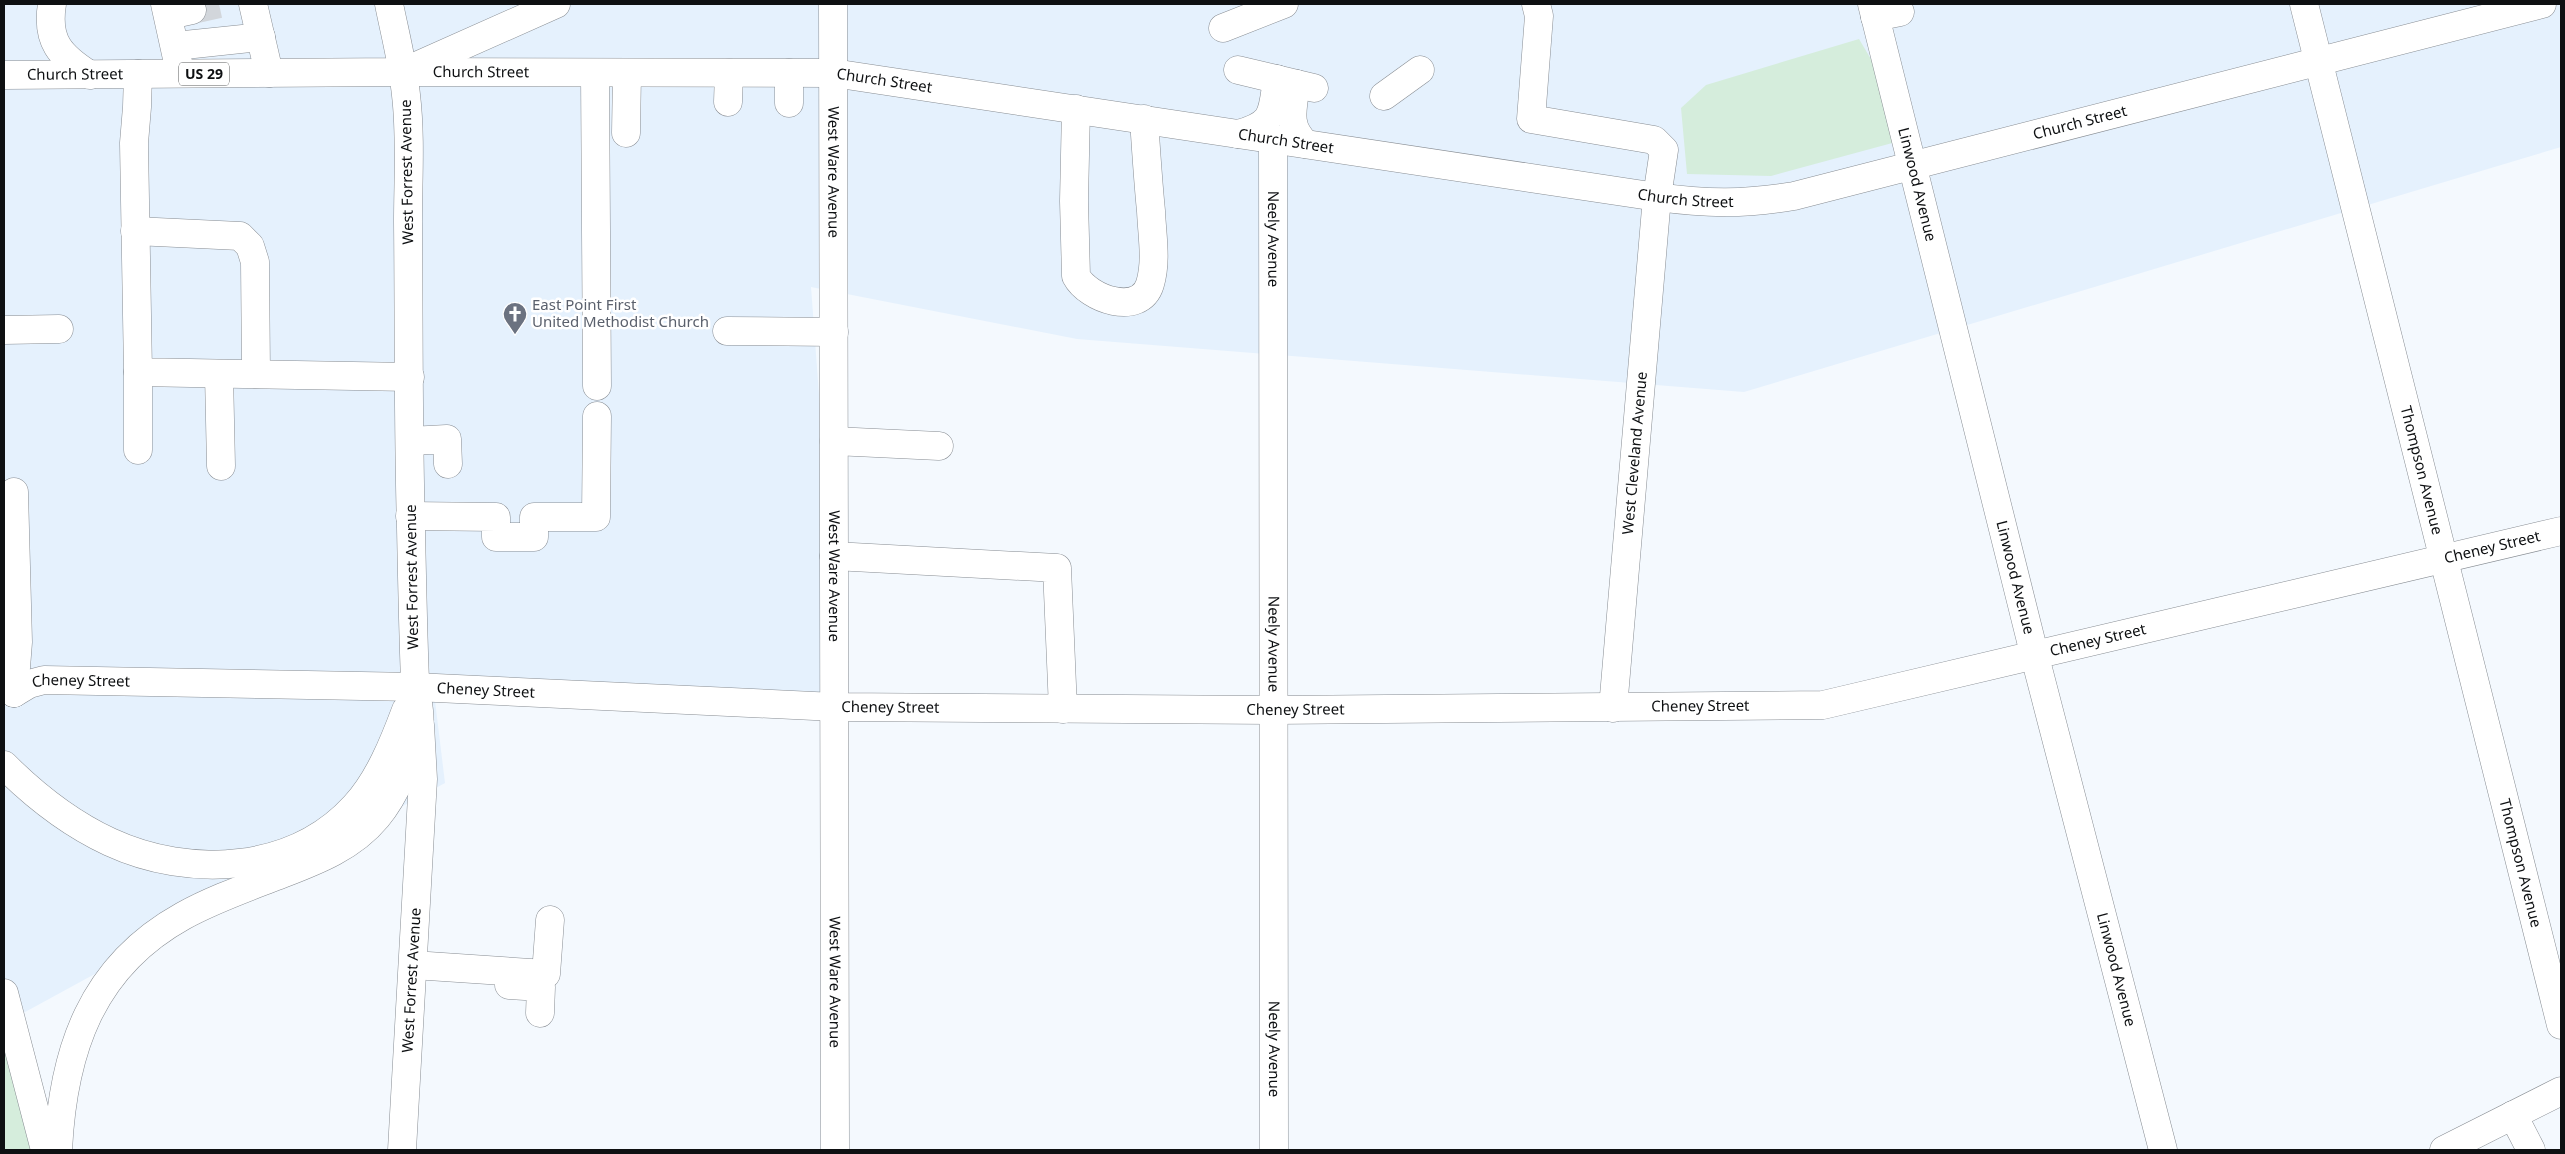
<svg xmlns="http://www.w3.org/2000/svg" width="2565" height="1154" viewBox="0 0 2565 1154" font-family="'Noto Sans',sans-serif">
	<style>
		.built { fill: #e5f1fd }
		.green { fill: #d5eddc }
		.lines { fill: none; stroke-linecap: round; stroke-linejoin: round }
		.minor-tunnel { stroke: #d2d6db; stroke-width: 28; stroke-dasharray: 28 14; stroke-linecap: butt }
		.minor-casing { stroke: #888d93; stroke-width: 29 }
		.major-casing { stroke: #888d93; stroke-width: 29 }
		.minor { stroke: #fff; stroke-width: 28 }
		.major { stroke: #fff; stroke-width: 28 }
		.labels { text-anchor: middle; stroke-width: 5; stroke-linejoin: round; paint-order: stroke }
		.shield { fill: #fff; stroke: #565859; stroke-width: 1 }
		.shield-label { font-size: 14px; font-weight: bold; fill: #0e1012 }
		.street-label { font-size: 15px; fill: #0e1012; stroke: #fff }
		.worship-label { font-size: 15px; fill: #5b616d; stroke: #fff; text-anchor: start }
	</style>
	<rect width="100%" height="100%" fill="#f4f9fe"/>
	<!-- built -->
	<polygon class="built" points="4,4 2561,4 2561,147 1744,392 1077,339 811,287 842,705 432,676 445,783 5,1023"/>
	<!-- green -->
	<g class="green">
		<polygon points="1859,39 1881,76 1896,142 1771,176 1687,174 1681,108 1706,85"/>
		<polygon points="4,1023 33,1150 4,1150"/>
	</g>
	<g class="lines">
		<!-- minor-tunnel -->
		<polyline class="minor-tunnel" points="192,10 219,4"/>
		<!-- minor casing -->
		<g class="minor-casing">
			<g id="minor">
				<polyline points="165,4 178,63"/>
				<polyline points="253,4 269,73"/>
				<path id="s1" d="M833 4 835 1150"/>
				<polyline points="1536,4 1539,16 1531,119 1654,140 1664,150 1657,197 1613,708"/>
				<path id="s2" d="M1872 4 2035 657 2163 1150"/>
				<path id="s3" d="M2304 4 2561 1025"/>
				<polyline points="169,15 192,10"/>
				<polyline points="1875,17 1900,12"/>
				<polyline points="1223,28 1284,4"/>
				<polyline points="175,46 261,37"/>
				<polyline points="1238,70 1314,88"/>
				<path id="s4" d="M403 72 833 73 1657 197C1708 204 1744 204 1794 196L2542 4"/>
				<polyline points="595,73 597,386"/>
				<polyline points="138,74 137,107 134,143 138,372 410,377"/>
				<path d="M1296 84C1293 108 1286 126 1306 144"/>
				<polyline points="1384,96 1420,70"/>
				<polyline points="728,102 729,73"/>
				<polyline points="789,103 789,73"/>
				<path d="M1076 109 1074 201 1076 276C1088 299 1140 317 1150 284 1157 261 1152 235 1151 211 1148 181 1146 150 1144 119"/>
				<polyline points="626,133 627,73"/>
				<path d="M1238 134C1275 124 1272 113 1277 79"/>
				<path id="s5" d="M1273 139 1274 1150"/>
				<polyline points="135,231 240,236 250,246 255,262 256,374"/>
				<polyline points="4,330 59,329"/>
				<polyline points="727,331 834,332"/>
				<polyline points="219,374 221,466"/>
				<polyline points="410,441 447,439 448,464"/>
				<polyline points="834,441 939,446"/>
				<polyline points="138,450 138,372"/>
				<polyline points="410,516 496,517 496,537 534,537 534,517 596,517 597,416"/>
				<polyline points="834,556 1057,568 1063,709"/>
				<path id="s6" d="M14 693 29 684 44 680 415 687 835 707 1274 710 1823 705 2561 531"/>
				<polyline points="14,693 18,642 14,492"/>
				<polyline points="413,965 546,974 550,920"/>
				<polyline points="509,985 541,987 540,1013"/>
				<polyline points="2513,1115 2531,1150"/>
				<path id="s7" d="M402 1150 423 779 420 725"/>
				<polyline points="2444,1150 2561,1091"/>
			</g>
		</g>
		<!-- major casing -->
		<g class="major-casing">
			<g id="major">
				<path d="M52 4C46 41 60 56 90 75"/>
				<path id="s8" d="M4 75 403 72 556 4"/>
				<path d="M4 765C35 796 69 823 110 842 190 879 294 873 355 806 379 780 394 742 406 710"/>
				<polyline points="4,993 45,1150"/>
				<path d="M58 1150C63 1051 91 967 183 916 210 901 240 890 269 879 307 864 349 851 377 817 395 796 413 754 419 727 422 713 415 695 415 681 413 630 412 579 411 528 408 426 409 324 408 222 408 180 411 137 406 95 403 64 395 34 389 4"/>
			</g>
		</g>
		<!-- minor -->
		<use href="#minor" class="minor"/>
		<!-- major -->
		<use href="#major" class="major"/>
	</g>
	<!-- icons -->
	<defs>
		<g id="church-pin" transform="scale(1.25)"><path d="M0 17L-7.5 6A9.5 9.5 0 1 1 7.5 6Z" fill="#6b7280" stroke="#fff"/><path d="M-1.2-6h2.4v3.5h3.3v2.4h-3.3V6h-2.4V-.1h-3.3v-2.4h3.3Z" fill="#fff"/></g>
	</defs>
	<g fill-rule="evenodd">
		<use href="#church-pin" x="515" y="314"/>
	</g>
	<g class="labels">
		<!-- shield labels -->
		<rect class="shield" x="179" y="62.5" width="50" height="23" rx="4"/>
		<g class="shield-label">
			<text x="204" y="79">US 29</text>
		</g>
		<!-- street labels -->
		<g class="street-label">
			<text dy="5" stroke="none"><textPath href="#s4" startOffset="78">Church Street</textPath></text>
			<text dy="5" stroke="none"><textPath href="#s8" startOffset="71">Church Street</textPath></text>
			<text dy="5" stroke="none"><textPath href="#s4" startOffset="482">Church Street</textPath></text>
			<text dy="5" stroke="none"><textPath href="#s4" startOffset="1696">Church Street</textPath></text>
			<text dy="5" stroke="none"><textPath href="#s4" startOffset="888">Church Street</textPath></text>
			<text transform="translate(407 172) rotate(-91)" y="5">West Forrest Avenue</text>
			<text dy="5" stroke="none"><textPath href="#s1" startOffset="168">West Ware Avenue</textPath></text>
			<text dy="5" stroke="none"><textPath href="#s2" startOffset="186">Linwood Avenue</textPath></text>
			<text dy="5" stroke="none"><textPath href="#s4" startOffset="1292">Church Street</textPath></text>
			<text dy="5" stroke="none"><textPath href="#s5" startOffset="100">Neely Avenue</textPath></text>
			<text transform="translate(1635 453) rotate(-85)" y="5">West Cleveland Avenue</text>
			<text dy="5" stroke="none"><textPath href="#s3" startOffset="481">Thompson Avenue</textPath></text>
			<text dy="5" stroke="none"><textPath href="#s6" startOffset="2500">Cheney Street</textPath></text>
			<text transform="translate(412 577) rotate(-91)" y="5">West Forrest Avenue</text>
			<text dy="5" stroke="none"><textPath href="#s1" startOffset="572">West Ware Avenue</textPath></text>
			<text dy="5" stroke="none"><textPath href="#s2" startOffset="591">Linwood Avenue</textPath></text>
			<text dy="5" stroke="none"><textPath href="#s6" startOffset="2095">Cheney Street</textPath></text>
			<text dy="5" stroke="none"><textPath href="#s5" startOffset="505">Neely Avenue</textPath></text>
			<text dy="5" stroke="none"><textPath href="#s6" startOffset="70">Cheney Street</textPath></text>
			<text dy="5" stroke="none"><textPath href="#s6" startOffset="475">Cheney Street</textPath></text>
			<text dy="5" stroke="none"><textPath href="#s6" startOffset="1690">Cheney Street</textPath></text>
			<text dy="5" stroke="none"><textPath href="#s6" startOffset="880">Cheney Street</textPath></text>
			<text dy="5" stroke="none"><textPath href="#s6" startOffset="1285">Cheney Street</textPath></text>
			<text dy="5" stroke="none"><textPath href="#s3" startOffset="886">Thompson Avenue</textPath></text>
			<text dy="5" stroke="none"><textPath href="#s2" startOffset="996">Linwood Avenue</textPath></text>
			<text dy="5" stroke="none"><textPath href="#s7" startOffset="170">West Forrest Avenue</textPath></text>
			<text dy="5" stroke="none"><textPath href="#s1" startOffset="978">West Ware Avenue</textPath></text>
			<text dy="5" stroke="none"><textPath href="#s5" startOffset="910">Neely Avenue</textPath></text>
		</g>
		<!-- worship labels -->
		<g class="worship-label">
			<text x="532" y="310">East Point First<tspan x="532" dy="17">United Methodist Church</tspan></text>
		</g>
	</g>
	<!-- border -->
	<rect width="2565" height="1154" fill="none" stroke="#0e1012" stroke-width="10"/>
</svg>
